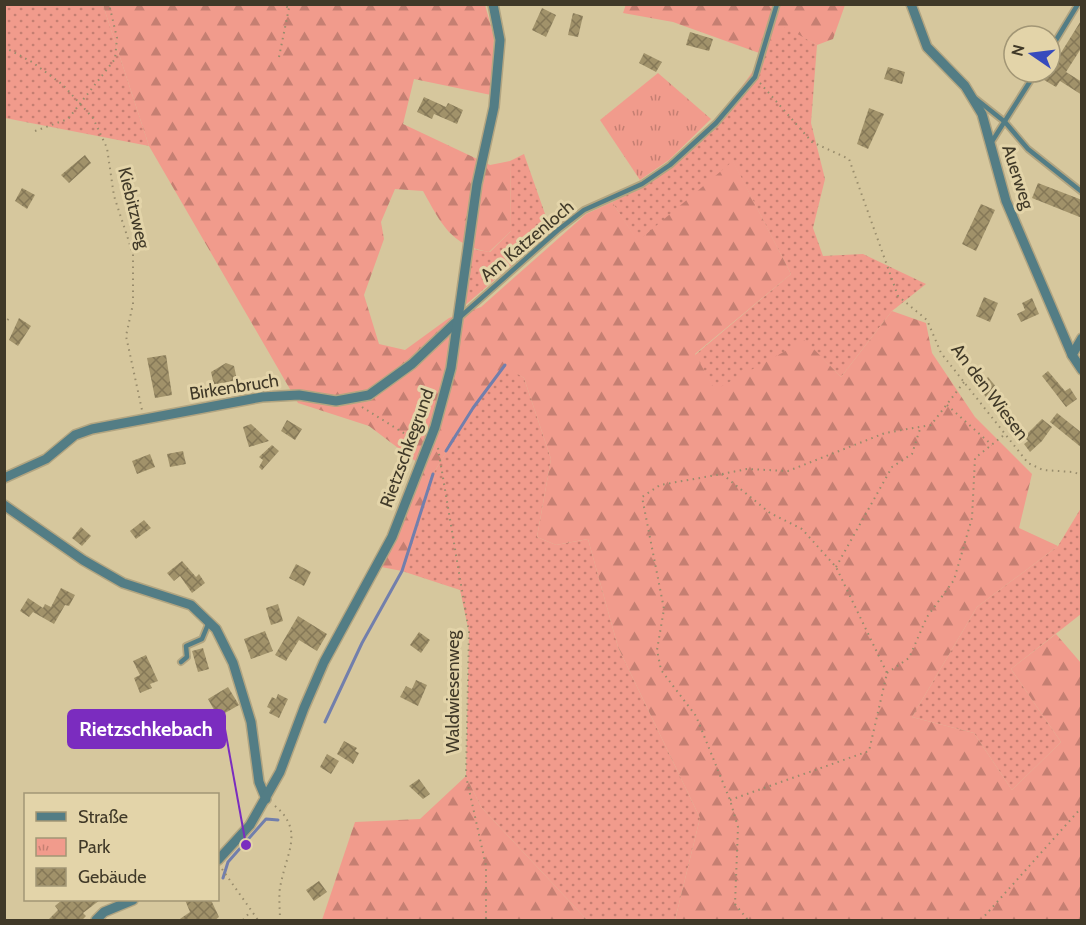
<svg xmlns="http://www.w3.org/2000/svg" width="1086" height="925" viewBox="0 0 1086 925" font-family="Cabin,sans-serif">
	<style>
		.grass { fill: url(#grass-dots) }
		.forest { fill: url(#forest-firs) }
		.park { fill: url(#park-tufts) }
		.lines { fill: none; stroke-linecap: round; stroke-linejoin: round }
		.stream { stroke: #727fac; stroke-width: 3 }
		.building { fill: url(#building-cross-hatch) }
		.service-casing { stroke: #b2a581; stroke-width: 8 }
		.minor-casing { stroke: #b2a581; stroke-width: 12 }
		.path { stroke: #988c6c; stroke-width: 2; stroke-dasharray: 1.5 4.5; stroke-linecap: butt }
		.service { stroke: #537d85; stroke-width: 4.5 }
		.minor { stroke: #537d85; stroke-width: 9 }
		.labels { text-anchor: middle; stroke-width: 6; stroke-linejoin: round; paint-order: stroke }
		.street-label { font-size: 18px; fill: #403928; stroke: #e3d4a9 }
		.leader { fill: none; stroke: #7b2cbf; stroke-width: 2 }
		.callout-dot { fill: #7b2cbf; stroke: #e3d4a9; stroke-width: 2 }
		.callout { fill: #7b2cbf; stroke: #7b2cbf; stroke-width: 2 }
		.callout-label { font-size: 20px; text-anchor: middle; font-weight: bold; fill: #fff }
	</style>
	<defs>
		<pattern id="grass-dots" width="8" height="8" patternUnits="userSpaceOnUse" patternTransform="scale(1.5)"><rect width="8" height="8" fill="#f19b8c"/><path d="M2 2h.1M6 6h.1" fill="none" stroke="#c57f72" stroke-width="1.8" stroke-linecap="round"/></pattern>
		<pattern id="forest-firs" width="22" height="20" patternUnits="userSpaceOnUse" patternTransform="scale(1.5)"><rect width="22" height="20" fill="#f19b8c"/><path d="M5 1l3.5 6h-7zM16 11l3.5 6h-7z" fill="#c57f72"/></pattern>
		<pattern id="park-tufts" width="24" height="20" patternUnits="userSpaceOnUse" patternTransform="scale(1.5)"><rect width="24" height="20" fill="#f19b8c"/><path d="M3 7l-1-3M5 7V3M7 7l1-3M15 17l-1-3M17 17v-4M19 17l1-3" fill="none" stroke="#c57f72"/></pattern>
		<pattern id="building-cross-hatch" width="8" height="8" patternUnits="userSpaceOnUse" patternTransform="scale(1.5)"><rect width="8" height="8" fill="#a1926a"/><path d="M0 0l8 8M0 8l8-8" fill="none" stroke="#857857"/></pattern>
	</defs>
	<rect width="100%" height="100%" fill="#d6c79d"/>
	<!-- grass -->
	<g class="grass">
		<polygon points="4,5 103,5 149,146 5,118"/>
		<polygon points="785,26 817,45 811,123 825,179 813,228 823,256 863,254 926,284 892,311 841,377 805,341 715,391 695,355 791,274 733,162 638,242 612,202 642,188 642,184 670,165 716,123"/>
		<polygon points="524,154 551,231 462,308 472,249 490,252 511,231 510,161"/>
		<polygon points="505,365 524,378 551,459 537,537 556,545 588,539 618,647 700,818 675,920 587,920 481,807 466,776 469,632 460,590 402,571 433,474 473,408"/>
		<polygon points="1081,508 1081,614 1011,669 1061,742 1012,790 974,733 912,717 977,607 1058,546"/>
	</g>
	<!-- forest -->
	<g class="forest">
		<polygon points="626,4 845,5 833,39 817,45 785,27 765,55 673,22 623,13"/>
		<path d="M103 5H485L494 37 491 95 414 79 403 124 490 165 510 161 511 231 489 252C450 245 441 223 423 191L395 189 381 222 384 239 364 295 379 344 405 350 449 318 481 307 586 214 612 202 638 241 733 161 791 274 695 354 715 390 805 340 841 377 892 311 926 323 932 353 975 417 1032 474 1019 528 1058 546 977 607 912 717 974 733 1012 790 1061 742 1011 669 1056 634 1081 663V920H675L700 818 618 647 588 539 556 545 537 537 551 459 524 378 505 366 473 408 433 474 402 571 376 566 418 463 369 426 298 403 149 146Z"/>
		<polygon points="466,776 481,807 587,920 322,920 355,822 420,819"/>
	</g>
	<!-- park -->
	<polygon class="park" points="658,73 711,119 669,160 640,180 600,120"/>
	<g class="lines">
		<!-- stream -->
		<g class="stream">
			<polyline points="446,451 473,408 505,365"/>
			<polyline points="325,722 362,643 402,571 433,474"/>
			<polyline points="223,878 228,862 266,819 278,820"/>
		</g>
	</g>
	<!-- building -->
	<g class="building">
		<polygon points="542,8 556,15 546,37 532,30"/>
		<polygon points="573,13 583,16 578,37 568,35"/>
		<polygon points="1082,19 1082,47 1066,72 1082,82 1082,95 1060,81 1056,87 1044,80"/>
		<polygon points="690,32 713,39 709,51 686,45"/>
		<polygon points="644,53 662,62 656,72 639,63"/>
		<polygon points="888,67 905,72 902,84 884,79"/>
		<polygon points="424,97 446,107 448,103 463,110 457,124 434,114 432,119 417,112"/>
		<polygon points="869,108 884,114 868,149 857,144"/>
		<polygon points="85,155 91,163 69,183 61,175"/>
		<polygon points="1038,183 1082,200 1082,218 1032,198"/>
		<polygon points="22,188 35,195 27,209 15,201"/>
		<polygon points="981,204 995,210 976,251 962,244"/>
		<polygon points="984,297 998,303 990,322 976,316"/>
		<polygon points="1032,298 1039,314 1021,322 1017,314 1025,310 1022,303"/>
		<polygon points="19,318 31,326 18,346 9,340"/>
		<polygon points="166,355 172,395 155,398 147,358"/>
		<polygon points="226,363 234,366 237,380 214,385 211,372"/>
		<polygon points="1048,371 1065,391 1070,388 1077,399 1066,407 1042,376"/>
		<polygon points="988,377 997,388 986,397 977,386"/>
		<polygon points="1057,413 1082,433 1082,448 1050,422"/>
		<polygon points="1042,419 1052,427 1042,441 1030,452 1024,444 1028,441 1024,437"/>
		<polygon points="287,420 302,429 295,440 281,431"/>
		<polygon points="251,424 269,441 249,447 243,427"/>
		<polygon points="272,445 279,451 262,470 259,467 263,460 259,457"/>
		<polygon points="183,451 186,464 170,467 167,454"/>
		<polygon points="150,454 155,467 137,474 132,461"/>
		<polygon points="144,520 151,528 136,539 130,531"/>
		<polygon points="81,527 91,536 82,546 72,538"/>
		<polygon points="182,561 196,577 199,574 205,583 192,593 180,576 174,581 167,573"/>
		<polygon points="296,564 311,572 304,586 289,578"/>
		<polygon points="61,588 75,595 69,606 65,605 54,624 33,612 29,617 20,611 28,598 43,608 45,604 51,607"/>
		<polygon points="278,604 283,621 271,625 266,608"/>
		<polygon points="298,616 327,634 317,651 299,640 286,661 275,655"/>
		<polygon points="265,631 273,651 251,659 244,639"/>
		<polygon points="419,632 430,640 421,653 410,645"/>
		<polygon points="203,648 209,669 198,672 192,651"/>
		<polygon points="146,655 158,681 150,684 152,688 140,693 134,678 140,675 133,661"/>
		<polygon points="416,680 427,685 418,706 400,697 406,686 412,689"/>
		<polygon points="228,687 239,705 218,717 208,699"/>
		<polygon points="278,694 288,699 279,718 269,713 271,709 267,707 272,697 276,699"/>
		<polygon points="344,741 357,748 355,751 359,753 353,764 337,754"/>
		<polygon points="327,754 339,761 331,774 320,767"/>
		<polygon points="419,779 430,794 423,799 409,786"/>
		<polygon points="319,881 327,892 314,901 306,890"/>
		<polygon points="62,900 100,900 83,913 86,916 81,921 47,921 58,910 55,906"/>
		<polygon points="185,900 211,900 219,917 214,921 177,921 190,912"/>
	</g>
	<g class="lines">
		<!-- service casing -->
		<g class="service-casing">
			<g id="service">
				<polyline points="1050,50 1078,4"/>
				<polyline points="976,99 1005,122 1028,149 1082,192"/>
				<polyline points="991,143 1036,72"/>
				<polyline points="459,318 558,230 584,210 642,184 670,165 716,123 755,77 777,4"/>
				<polyline points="181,662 187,657 186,646 202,639 209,622"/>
			</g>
		</g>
		<!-- minor casing -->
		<g class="minor-casing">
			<g id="minor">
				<polyline points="911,4 927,47 965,86 982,114 1006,201 1072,355 1082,370"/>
				<polyline points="1072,355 1082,338"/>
				<polyline points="4,478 46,459 75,435 92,429 262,397 299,395 336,401 369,395 412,364 455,323"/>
				<polyline points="4,505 83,560 123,583 191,605 216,629 233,663 251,722 259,782 266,799"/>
				<polyline points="218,860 250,825 280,772 304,708 324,662 392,537 435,427 451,368 477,184 494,107 500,40 493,4"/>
				<polyline points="96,920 104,912 133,900"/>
			</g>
		</g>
		<!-- path -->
		<g class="path">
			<polyline points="281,4 289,8"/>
			<polyline points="4,47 32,62 63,85 93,118 107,148 114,196 133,254 133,304 126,336 142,410"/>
			<polyline points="279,57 289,8 292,4"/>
			<polyline points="760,83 812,142 849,159 898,296 927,320 941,353 1028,463 1043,470 1073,472 1082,475"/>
			<polyline points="35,131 68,119 115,59 117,38 109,4"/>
			<polyline points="4,325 9,318"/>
			<polyline points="947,405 992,445"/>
			<polyline points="362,407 418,442"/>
			<polyline points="438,448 469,632 466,776 486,866 486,920"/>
			<polyline points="722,474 747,469 788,471 885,433 931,425 964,382"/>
			<polyline points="836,567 892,467 912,454 920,429"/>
			<polyline points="887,673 909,658 927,617 954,580 972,518 975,458 1004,435"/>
			<polyline points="730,800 869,751 887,673 836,567 802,529 770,513 722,474 660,485 642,497 664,609 657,650 661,670 696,716 730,800 738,827 735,904 748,920"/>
			<path d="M275 806C304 830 287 852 281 883 278 894 280 908 280 920"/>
			<polyline points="222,869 258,920"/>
			<polyline points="243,920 251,911"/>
			<polyline points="981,920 1082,807"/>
		</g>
		<!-- service -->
		<use href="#service" class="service"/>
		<!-- minor -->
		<use href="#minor" class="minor"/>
	</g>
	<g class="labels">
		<!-- street labels -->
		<g class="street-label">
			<text transform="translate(1018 177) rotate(72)" y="6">Auerweg</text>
			<text transform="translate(134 208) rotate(76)" y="6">Kiebitzweg</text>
			<text transform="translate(527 241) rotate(-40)" y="6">Am Katzenloch</text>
			<text transform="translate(234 387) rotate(-9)" y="6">Birkenbruch</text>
			<text transform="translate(990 392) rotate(53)" y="6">An den Wiesen</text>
			<text transform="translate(407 448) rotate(-70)" y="6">Rietzschkegrund</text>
			<text transform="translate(453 692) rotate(-90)" y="6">Waldwiesenweg</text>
		</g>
	</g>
	<!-- callouts -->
	<path class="leader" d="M246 845L225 729"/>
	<circle class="callout-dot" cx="246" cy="845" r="6"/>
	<rect class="callout" x="68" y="710" width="157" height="38" rx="6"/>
	<g class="callout-label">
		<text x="146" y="736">Rietzschkebach</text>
	</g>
	<!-- border -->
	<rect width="1086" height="925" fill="none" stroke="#403928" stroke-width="12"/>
	<!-- legend -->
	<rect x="24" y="793" width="195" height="108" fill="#e3d4a9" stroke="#a29675" stroke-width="1.5"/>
	<rect x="36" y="812" width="30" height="9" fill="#537d85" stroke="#a29675" stroke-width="1.5"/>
	<text x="78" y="823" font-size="18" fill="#403928">Straße</text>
	<rect x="36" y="838" width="30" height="18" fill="url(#park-tufts)" stroke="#a29675" stroke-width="1.5"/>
	<text x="78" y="853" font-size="18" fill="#403928">Park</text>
	<rect x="36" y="868" width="30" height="18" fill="url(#building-cross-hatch)" stroke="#a29675" stroke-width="1.5"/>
	<text x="78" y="883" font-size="18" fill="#403928">Gebäude</text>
	<!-- north arrow -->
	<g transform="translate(1032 54) rotate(284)"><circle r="28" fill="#e3d4a9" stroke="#a29675" stroke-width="1.5"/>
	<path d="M0-4.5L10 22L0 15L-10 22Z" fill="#374bbd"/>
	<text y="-9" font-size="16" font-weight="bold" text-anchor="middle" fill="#403928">N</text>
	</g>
</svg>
